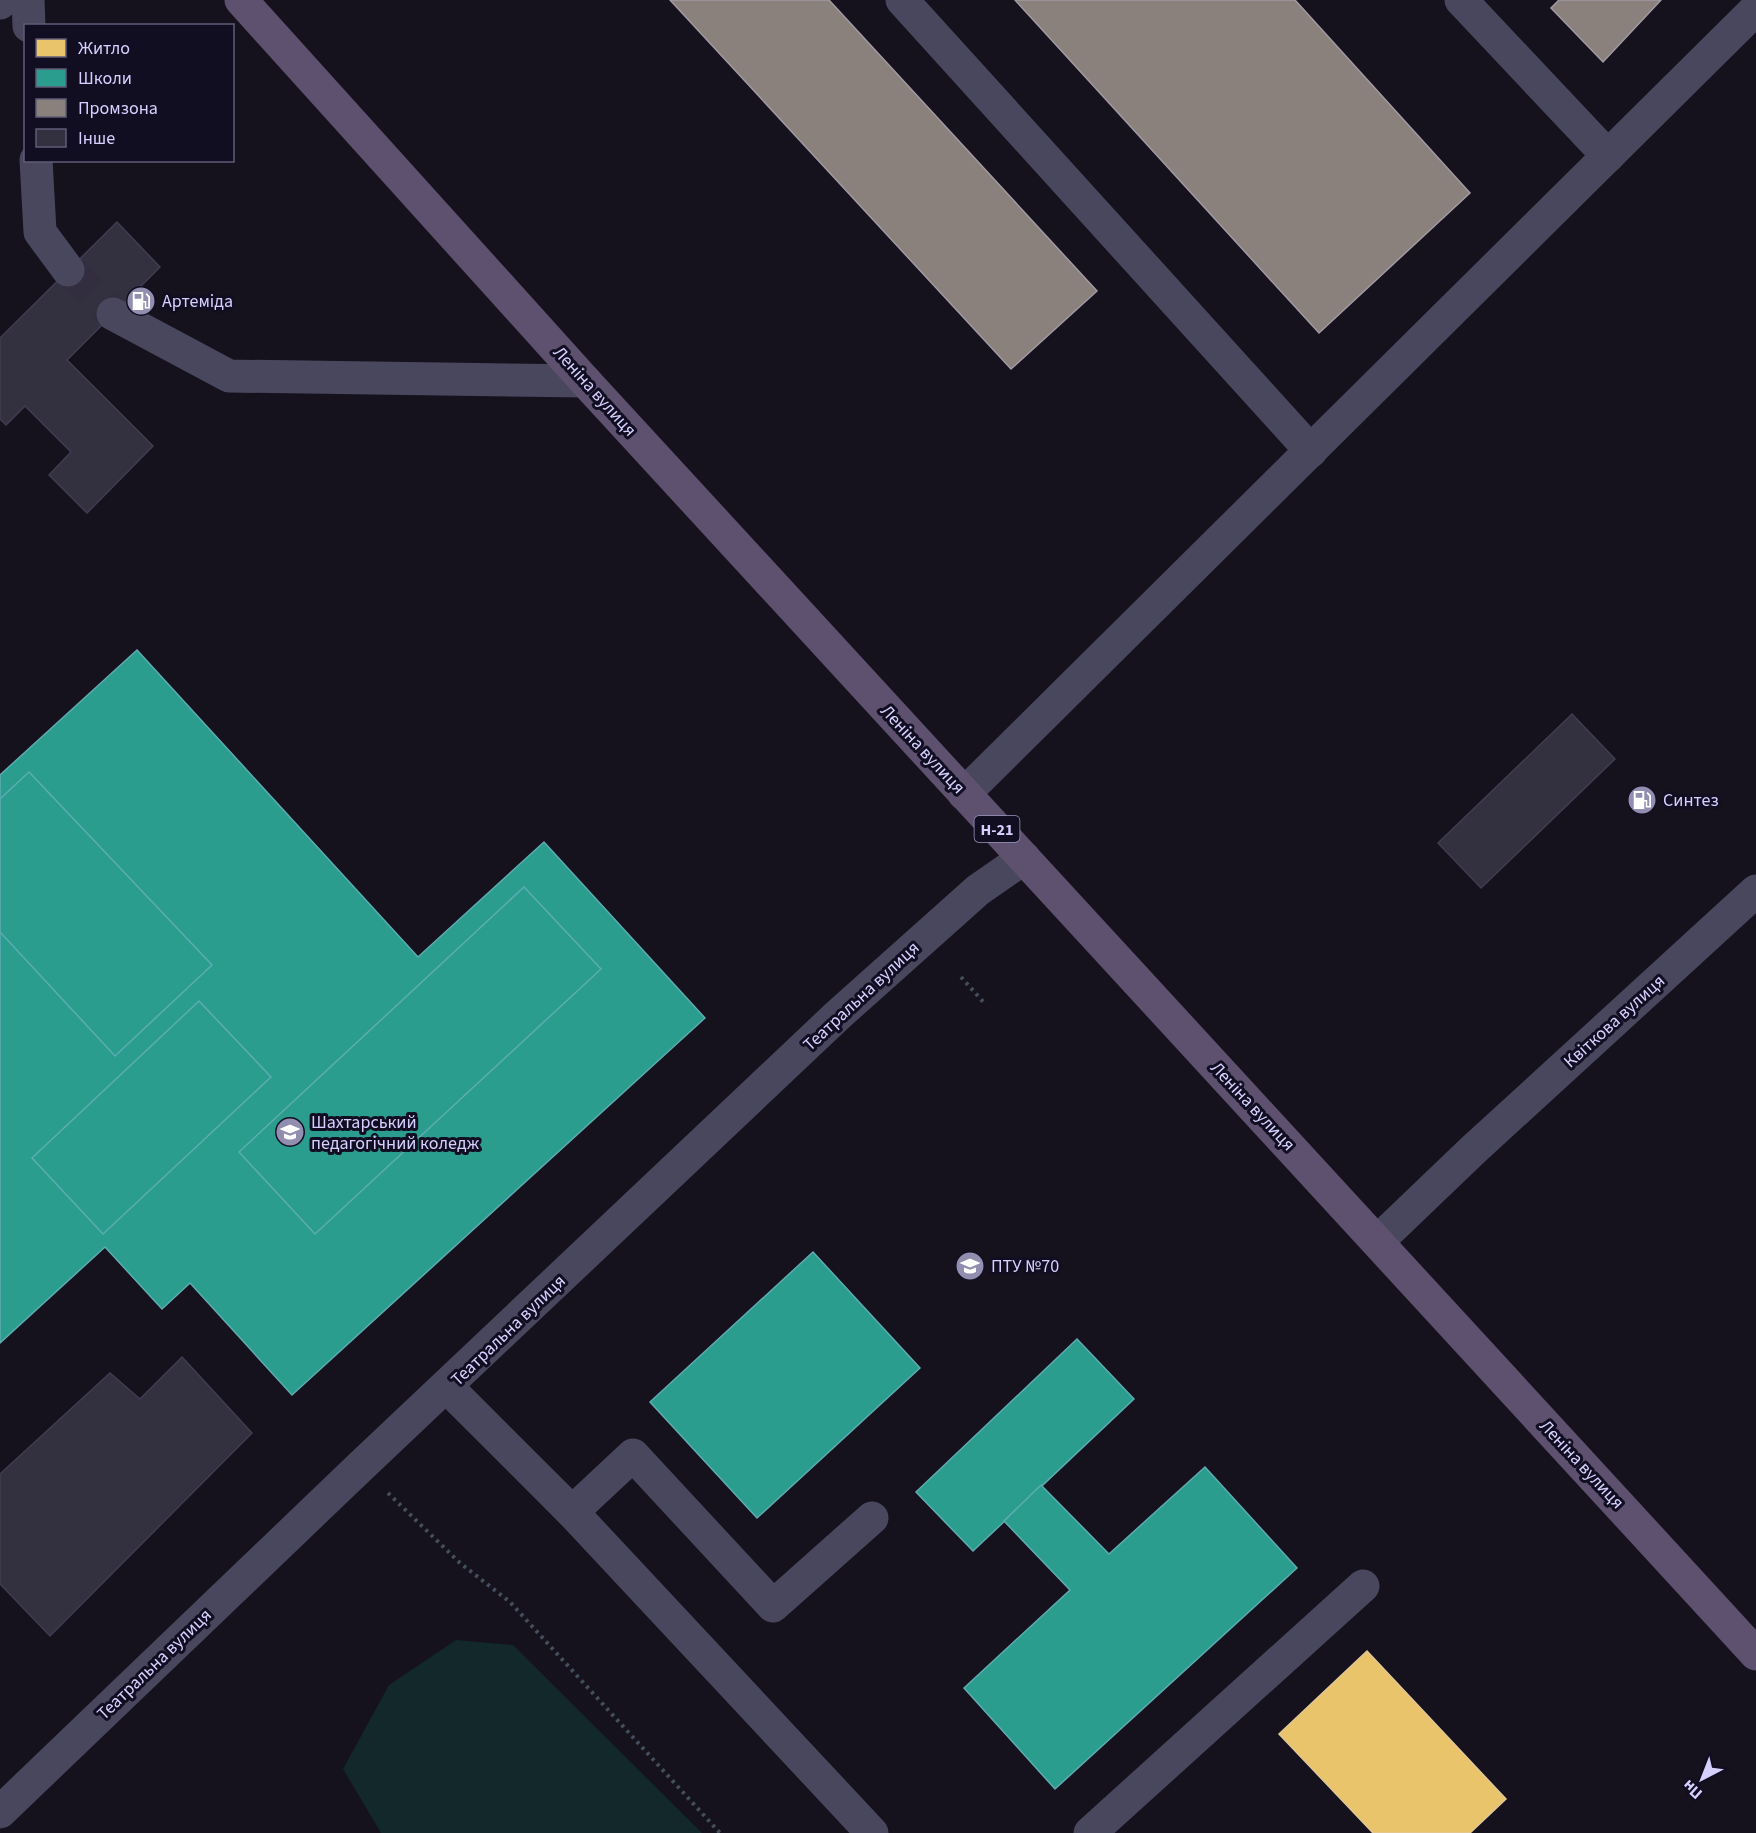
<svg xmlns="http://www.w3.org/2000/svg" width="1756" height="1833" viewBox="0 0 1756 1833" font-family="'Source Sans 3',sans-serif">
	<style>
		.green { fill: #12282a }
		.homes { fill: #e9c46a; stroke: #e3c897; stroke-width: 1.5 }
		.schools { fill: #2a9d8f; stroke: #5eacb1; stroke-width: 1.5 }
		.industry { fill: #8a817c; stroke: #a199a3; stroke-width: 1.5 }
		.building { fill: #333040; stroke: #413c51; stroke-width: 1.5 }
		.lines { fill: none; stroke-linecap: round; stroke-linejoin: round }
		.minor-tunnel { stroke: #322e3f; stroke-width: 33; stroke-dasharray: 33 16; stroke-linecap: butt }
		.path { stroke: #434f5d; stroke-width: 4; stroke-dasharray: 3 4.5; stroke-linecap: butt }
		.minor { stroke: #49475e; stroke-width: 33 }
		.major { stroke: #5d516f; stroke-width: 33 }
		.labels { text-anchor: middle; stroke-width: 6; stroke-linejoin: round; paint-order: stroke }
		.shield { fill: #120e22; stroke: #9b96bd; stroke-width: 1.5 }
		.shield-label { font-size: 16px; font-weight: bold; fill: #d6d0ff }
		.poi-label { font-size: 18px; fill: #d6d0ff; stroke: #120e22; text-anchor: start }
		.street-label { font-size: 18px; fill: #d6d0ff; stroke: #120e22 }
	</style>
	<rect width="100%" height="100%" fill="#15121d"/>
	<!-- green -->
	<polygon class="green" points="456,1640 513,1645 702,1833 381,1833 343,1769 389,1685"/>
	<!-- homes -->
	<polygon class="homes" points="1367,1651 1506,1799 1470,1833 1373,1833 1279,1734"/>
	<!-- schools -->
	<g class="schools">
		<polygon points="137,650 418,957 544,842 705,1018 292,1395 190,1283 162,1309 105,1247 0,1343 0,775"/>
		<polygon points="29,772 212,965 115,1056 0,932 0,799"/>
		<polygon points="524,887 601,969 315,1234 239,1152"/>
		<polygon points="199,1001 271,1077 103,1234 32,1158"/>
		<polygon points="813,1252 920,1368 757,1518 650,1402"/>
		<polygon points="1077,1339 1134,1399 973,1551 916,1492"/>
		<polygon points="1205,1467 1297,1568 1055,1789 964,1688 1070,1590 1004,1521 1041,1485 1109,1554"/>
	</g>
	<!-- industry -->
	<g class="industry">
		<polygon points="670,0 829,0 1097,291 1011,369"/>
		<polygon points="1015,0 1295,0 1470,193 1319,333"/>
		<polygon points="1559,0 1661,0 1603,62 1551,8"/>
	</g>
	<!-- building -->
	<g class="building">
		<polygon points="117,222 160,267 67,360 153,446 87,513 49,475 71,452 25,406 6,425 0,419 0,338"/>
		<polygon points="1572,714 1615,759 1481,888 1438,843"/>
		<polygon points="182,1357 252,1433 50,1636 0,1584 0,1474 110,1373 140,1399"/>
	</g>
	<g class="lines">
		<!-- minor-tunnel -->
		<polyline class="minor-tunnel" points="68,270 113,314"/>
		<!-- path -->
		<g class="path">
			<polyline points="961,977 986,1005"/>
			<polyline points="388,1493 460,1563 510,1602 720,1833"/>
		</g>
		<!-- minor -->
		<g class="minor">
			<polyline points="28,0 29,26"/>
			<polyline points="902,0 1311,451"/>
			<polyline points="1461,0 1608,156"/>
			<polyline points="0,3 3,0"/>
			<polyline points="36,160 40,232 68,270"/>
			<polyline points="113,314 229,376 585,381"/>
			<polyline points="964,794 1756,9"/>
			<polyline points="1378,1241 1473,1150 1756,891"/>
			<polyline points="447,1387 572,1512 872,1833"/>
			<polyline points="572,1512 633,1455 773,1606 872,1518"/>
			<polyline points="0,1812 360,1467 838,1015 978,890 1024,858"/>
			<polyline points="1090,1833 1363,1586"/>
		</g>
		<!-- major -->
		<polyline class="major" points="241,0 585,381 1756,1654"/>
	</g>
	<!-- icons -->
	<defs>
		<g id="fuel-disc" transform="scale(1.5)"><circle r="9.5" fill="#928eb0" stroke="#120e22"/><path d="M-5.5-6h7V0h2V4h1.3V-2.5L3-4.5l.8-.8L6-3V5H2.5V1h-1V6h-7ZM-4.2-4.7v3.2H.2V-4.7Z" fill="#fff"/></g>
		<g id="university-disc" transform="scale(1.5)"><circle r="9.5" fill="#928eb0" stroke="#120e22"/><path d="M0-5L7-2L0 1L-7-2ZM-4 1L0 2.5L4 1V4Q0 6-4 4Z" fill="#fff"/></g>
	</defs>
	<g fill-rule="evenodd">
		<use href="#fuel-disc" x="141" y="301"/>
		<use href="#fuel-disc" x="1642" y="800"/>
		<use href="#university-disc" x="290" y="1132"/>
		<use href="#university-disc" x="970" y="1266"/>
	</g>
	<g class="labels">
		<!-- shield labels -->
		<rect class="shield" x="974.5" y="816" width="45" height="26" rx="4.5"/>
		<g class="shield-label">
			<text x="997" y="835">Н-21</text>
		</g>
		<!-- poi labels -->
		<g class="poi-label">
			<text x="162" y="307">Артеміда</text>
			<text x="1663" y="806">Синтез</text>
			<text x="311" y="1128">Шахтарський<tspan x="311" dy="21">педагогічний коледж</tspan></text>
			<text x="991" y="1272">ПТУ №70</text>
		</g>
		<!-- street labels -->
		<g class="street-label">
			<text transform="translate(595 391) rotate(48)" y="6">Леніна вулиця</text>
			<text transform="translate(923 749) rotate(47)" y="6">Леніна вулиця</text>
			<text transform="translate(861 996) rotate(-43)" y="6">Театральна вулиця</text>
			<text transform="translate(1614 1021) rotate(-42)" y="6">Квіткова вулиця</text>
			<text transform="translate(1253 1106) rotate(47)" y="6">Леніна вулиця</text>
			<text transform="translate(508 1330) rotate(-44)" y="6">Театральна вулиця</text>
			<text transform="translate(1582 1464) rotate(47)" y="6">Леніна вулиця</text>
			<text transform="translate(154 1664) rotate(-44)" y="6">Театральна вулиця</text>
		</g>
	</g>
	<!-- legend -->
	<rect x="24" y="24" width="210" height="138" fill="#120e22" stroke="#605c7a" stroke-width="1.5"/>
	<rect x="36" y="39" width="30" height="18" fill="#e9c46a" stroke="#605c7a" stroke-width="1.5"/>
	<text x="78" y="54" font-size="18" fill="#d6d0ff">Житло</text>
	<rect x="36" y="69" width="30" height="18" fill="#2a9d8f" stroke="#605c7a" stroke-width="1.5"/>
	<text x="78" y="84" font-size="18" fill="#d6d0ff">Школи</text>
	<rect x="36" y="99" width="30" height="18" fill="#8a817c" stroke="#605c7a" stroke-width="1.5"/>
	<text x="78" y="114" font-size="18" fill="#d6d0ff">Промзона</text>
	<rect x="36" y="129" width="30" height="18" fill="#333040" stroke="#605c7a" stroke-width="1.5"/>
	<text x="78" y="144" font-size="18" fill="#d6d0ff">Інше</text>
	<!-- north arrow -->
	<g transform="translate(1702 1779) rotate(222)" stroke="#120e22" stroke-width="4.5" paint-order="stroke">
	<path d="M0-4.5L10 22L0 15L-10 22Z" fill="#d6d0ff"/>
	<text y="-9" font-size="16" font-weight="bold" text-anchor="middle" fill="#d6d0ff">Пн</text>
	</g>
</svg>
